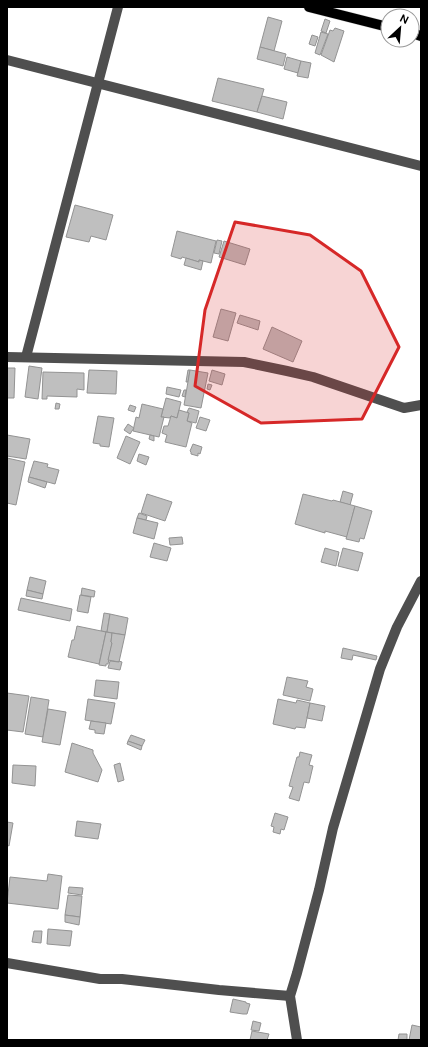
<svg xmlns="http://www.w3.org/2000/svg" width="428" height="1047" viewBox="0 0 428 1047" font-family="'DM Sans',sans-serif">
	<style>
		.building { fill: #bfbfbf; stroke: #939393 }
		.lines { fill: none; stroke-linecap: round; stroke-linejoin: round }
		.major-casing { stroke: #dbdbdb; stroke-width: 11 }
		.minor { stroke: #4f4f4f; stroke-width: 10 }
		.major { stroke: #000; stroke-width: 10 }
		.marked { fill: #d62828; fill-opacity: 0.2; stroke: #d62828; stroke-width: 3; stroke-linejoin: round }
	</style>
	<rect width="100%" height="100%" fill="#fff"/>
	<!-- building -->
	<g class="building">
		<polygon points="268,17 282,21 274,51 260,47"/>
		<polygon points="325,19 330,21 326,33 321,31"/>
		<polygon points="335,28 344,31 334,62 321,55 330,30 333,31"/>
		<polygon points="321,32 328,34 320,55 315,53"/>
		<polygon points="312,35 318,37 315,46 309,44"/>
		<polygon points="260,47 286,54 283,66 257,59"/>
		<polygon points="287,57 301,61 298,73 284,69"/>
		<polygon points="301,61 311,63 308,78 297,76"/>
		<polygon points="218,78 264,89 257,112 212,101"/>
		<polygon points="262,96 287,102 283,119 257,112"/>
		<polygon points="75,205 113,215 106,240 91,236 89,242 66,237"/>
		<polygon points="177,231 216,241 211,263 199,260 199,262 182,257 181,259 171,256"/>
		<polygon points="217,240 222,241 219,254 214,253"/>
		<polygon points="224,241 250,249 245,265 219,257"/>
		<polygon points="186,258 199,262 199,260 203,261 201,270 184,265"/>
		<polygon points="221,309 236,313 228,341 213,337"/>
		<polygon points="240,315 260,321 258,330 237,323"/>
		<polygon points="272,327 302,341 293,362 263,349"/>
		<polygon points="29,366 42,368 38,399 25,397"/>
		<polygon points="7,368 15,368 14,398 7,398"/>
		<polygon points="89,370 117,371 116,394 87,393"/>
		<polygon points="188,370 190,370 188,382 186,382"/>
		<polygon points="190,370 208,373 201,408 184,405"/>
		<polygon points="212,370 225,374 222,385 209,381"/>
		<polygon points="43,372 84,373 84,390 77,389 77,397 47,396 47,399 42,399"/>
		<polygon points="208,384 212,385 210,390 207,389"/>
		<polygon points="167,387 181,390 179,397 166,394"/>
		<polygon points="184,390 186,390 185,397 182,396"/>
		<polygon points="166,398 181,402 177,418 171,416 170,418 161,417"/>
		<polygon points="56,403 60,404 59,409 55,409"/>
		<polygon points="142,404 163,409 161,417 164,417 159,437 133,431 136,417 139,418"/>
		<polygon points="130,405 136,407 134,412 128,410"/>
		<polygon points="189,408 199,411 196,423 187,421 189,413 187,412"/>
		<polygon points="179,410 189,413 187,421 192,423 186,447 165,442 167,435 162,433 164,426 168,426 171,416 177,418"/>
		<polygon points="98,416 114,418 109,447 100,446 100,444 93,443"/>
		<polygon points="200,417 210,420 206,431 196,428"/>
		<polygon points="128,424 134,428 130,434 124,430"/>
		<polygon points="7,435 30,439 26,459 7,456"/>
		<polygon points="150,435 154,436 154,441 149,439"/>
		<polygon points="126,436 140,442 130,464 117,458"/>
		<polygon points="193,444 202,447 200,454 198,453 198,456 191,454 191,452 190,451"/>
		<polygon points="139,454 149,457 146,465 137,461"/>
		<polygon points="7,458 25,462 16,505 7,503"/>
		<polygon points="34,461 48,464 47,467 59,470 55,484 29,477"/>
		<polygon points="29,477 47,482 45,488 28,482"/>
		<polygon points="343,491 353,494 350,505 340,502"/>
		<polygon points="147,494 172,502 165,521 141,513"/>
		<polygon points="303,494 332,501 333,500 355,506 347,537 325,531 325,533 295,524"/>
		<polygon points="355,506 372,511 364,539 360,538 359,542 346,539"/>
		<polygon points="139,513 147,516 146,520 137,518"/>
		<polygon points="137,518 158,523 154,539 133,533"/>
		<polygon points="182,537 183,544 170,545 169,538"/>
		<polygon points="154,543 171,548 167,561 150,557"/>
		<polygon points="325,548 339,552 336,566 321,562"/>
		<polygon points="343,548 363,553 358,571 338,566"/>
		<polygon points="30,577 46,581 43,594 27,590"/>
		<polygon points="82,588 95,591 94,597 81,595"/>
		<polygon points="27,590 43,594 42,599 26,596"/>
		<polygon points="80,595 91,597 88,613 77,611"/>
		<polygon points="21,598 72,609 70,621 18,610"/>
		<polygon points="104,613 110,614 107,632 101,631"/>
		<polygon points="110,614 128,618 125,635 107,632"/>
		<polygon points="77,626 106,632 99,664 68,657 72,640 74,640"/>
		<polygon points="106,632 112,633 111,642 112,643 108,664 106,664 106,666 99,665"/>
		<polygon points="112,633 125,635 119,662 108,660 112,643 111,642"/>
		<polygon points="343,648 377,656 376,660 353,655 352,660 341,658"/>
		<polygon points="110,661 119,662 119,661 122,662 120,670 108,668"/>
		<polygon points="287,677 308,681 306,687 313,689 310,701 283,695"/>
		<polygon points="96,680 119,682 117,699 94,696"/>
		<polygon points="7,693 29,696 23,732 7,730"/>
		<polygon points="31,697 49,700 43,737 25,734"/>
		<polygon points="88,699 115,703 111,724 85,720"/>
		<polygon points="278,699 296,703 297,700 310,703 305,728 296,727 295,729 273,724"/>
		<polygon points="310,703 325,706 322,721 307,718"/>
		<polygon points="48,709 66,712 60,745 42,742"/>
		<polygon points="91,721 106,723 104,734 95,733 95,730 89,729"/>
		<polygon points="131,735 145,740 142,746 128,741"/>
		<polygon points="128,741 142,746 141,750 127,744"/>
		<polygon points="72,743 93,750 93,753 102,770 98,782 65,772"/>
		<polygon points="300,752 312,755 309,765 313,766 309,783 304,782 299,801 289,798 293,787 289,786 297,757 299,757"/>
		<polygon points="120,763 124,780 118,782 114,765"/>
		<polygon points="13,765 36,766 35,786 12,783"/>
		<polygon points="275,813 288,817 284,830 281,829 280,834 273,832 274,827 271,826"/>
		<polygon points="77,821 101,824 98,839 75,836"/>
		<polygon points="7,822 13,823 9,846 7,845"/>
		<polygon points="48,874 62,876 58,909 7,903 10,877 47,881"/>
		<polygon points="69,887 83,888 82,895 68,893"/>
		<polygon points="68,895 82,896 80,917 65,915"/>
		<polygon points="65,915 80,917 79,925 65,922"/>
		<polygon points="48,929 72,931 70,946 47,944"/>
		<polygon points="34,931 42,931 41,943 32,942"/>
		<polygon points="233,999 246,1002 246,1003 250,1004 247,1014 243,1014 230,1012"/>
		<polygon points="253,1021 261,1023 259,1031 251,1030"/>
		<polygon points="412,1025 421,1027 421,1040 409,1040"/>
		<polygon points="252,1031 269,1034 267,1040 250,1040"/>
		<polygon points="399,1034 407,1034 407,1040 398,1040"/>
	</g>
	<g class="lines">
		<!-- major casing -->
		<g class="major-casing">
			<g id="major">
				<polyline points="309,7 388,27"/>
				<polyline points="412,33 421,36"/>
			</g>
		</g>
		<!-- minor -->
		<g class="minor">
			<polyline points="7,60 421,166"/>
			<polyline points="7,357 244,362 287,371 313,377 404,408 421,405"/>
			<polyline points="26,357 118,7"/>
			<polyline points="7,963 100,979 122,979 219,990 290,996"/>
			<polyline points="297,1040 290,996 297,973 319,890 333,828 380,669 397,627 421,581"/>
		</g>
		<!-- major -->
		<use href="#major" class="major"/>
	</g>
	<!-- marked area -->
	<path class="marked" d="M235 222 310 235 361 271 399 347 362 419 261 423 195 386 205 310Z"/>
	<!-- border -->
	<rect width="428" height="1047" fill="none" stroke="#000000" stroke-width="16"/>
	<!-- north arrow -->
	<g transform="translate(400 28) rotate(26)"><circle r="19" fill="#ffffff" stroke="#999999"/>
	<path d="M0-3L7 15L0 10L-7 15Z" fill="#000000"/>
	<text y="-6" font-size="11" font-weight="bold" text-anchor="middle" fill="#000000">N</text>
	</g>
</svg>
